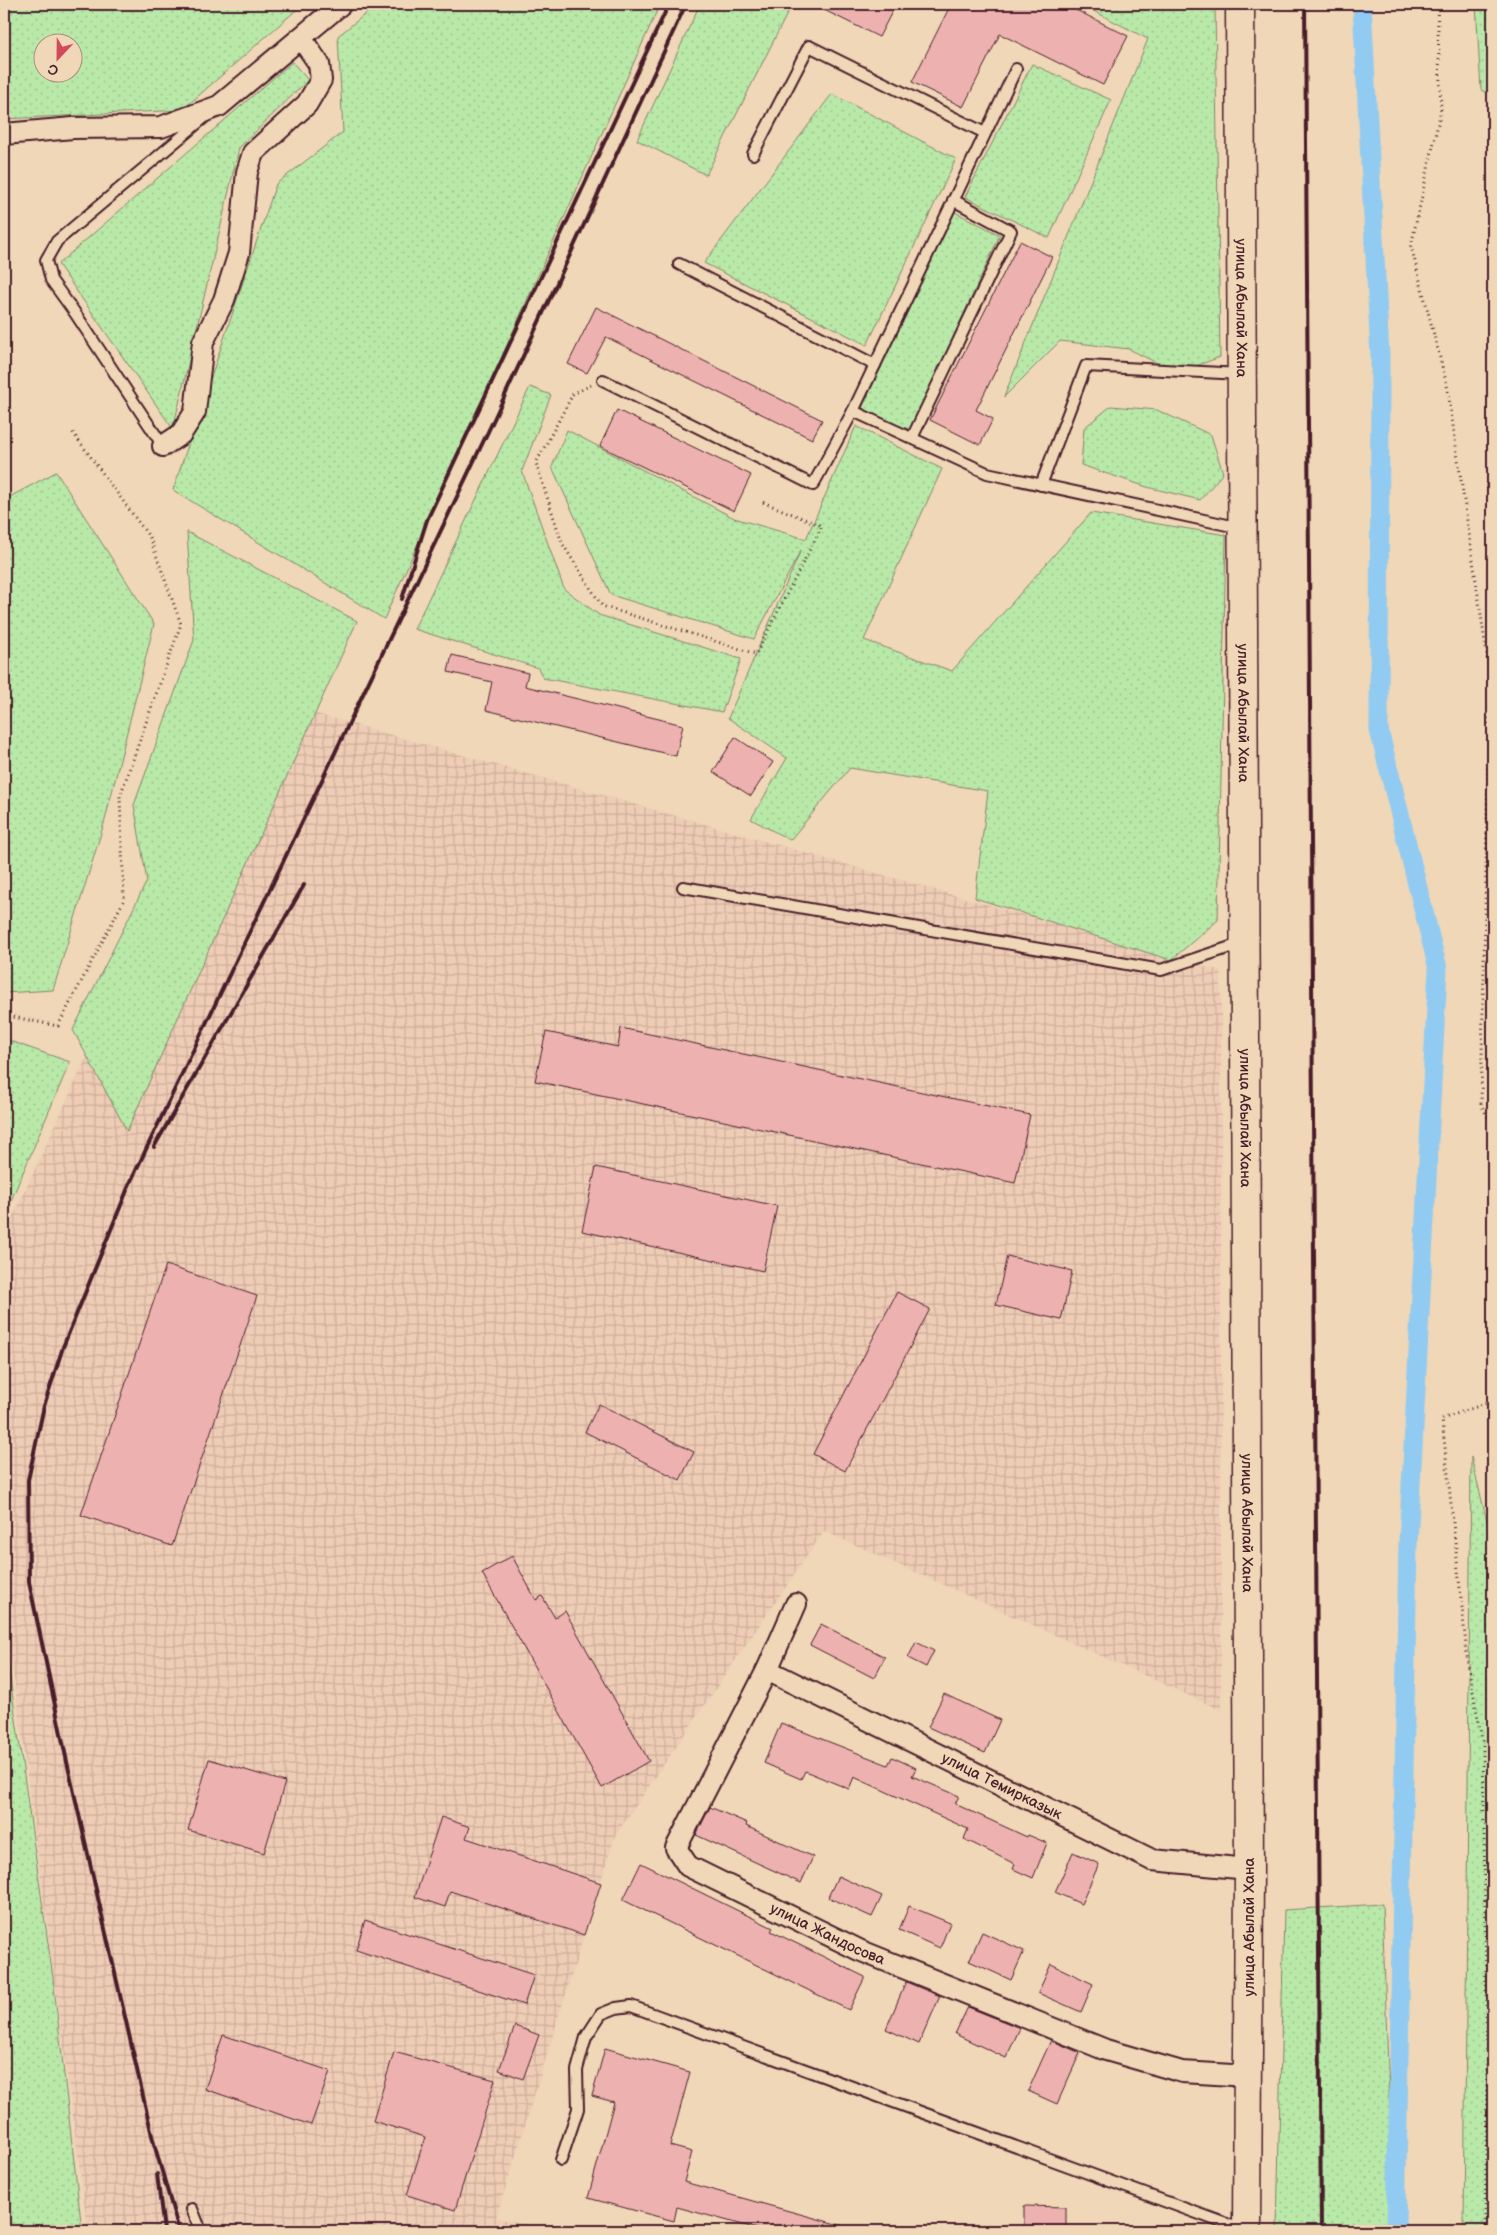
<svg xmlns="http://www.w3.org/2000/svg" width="1497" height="2235" viewBox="0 0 1497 2235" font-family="'Balsamiq Sans',sans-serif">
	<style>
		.industrial { fill: url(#industrial-grid) }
		.grass { fill: url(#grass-dots); stroke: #82846a; fill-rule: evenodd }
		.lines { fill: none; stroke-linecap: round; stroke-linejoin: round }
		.canal { stroke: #92cbf1; stroke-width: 19 }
		.building { fill: #edb2b0; stroke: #4a1f2b }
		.service-casing { stroke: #4a1f2b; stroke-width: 14 }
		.minor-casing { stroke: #4a1f2b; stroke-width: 24 }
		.secondary-casing { stroke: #4a1f2b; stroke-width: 31 }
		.path { stroke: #4a1f2b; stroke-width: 3; stroke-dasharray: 1 4; stroke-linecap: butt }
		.service { stroke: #efd7b7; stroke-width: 10 }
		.minor { stroke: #efd7b7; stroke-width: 20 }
		.secondary { stroke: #efd7b7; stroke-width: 28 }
		.rail { stroke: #4a1f2b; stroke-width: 4 }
		.labels { text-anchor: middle; stroke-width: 4.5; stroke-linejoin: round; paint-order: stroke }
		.street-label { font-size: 15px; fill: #4a1f2b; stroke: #efd7b7 }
	</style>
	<defs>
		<pattern id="industrial-grid" width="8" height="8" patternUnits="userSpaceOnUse" patternTransform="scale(1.25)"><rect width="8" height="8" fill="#eeccb5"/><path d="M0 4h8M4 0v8" fill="none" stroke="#ceaf9c"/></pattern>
		<pattern id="grass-dots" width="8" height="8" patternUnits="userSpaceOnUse" patternTransform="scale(1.25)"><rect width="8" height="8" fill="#b9e9a8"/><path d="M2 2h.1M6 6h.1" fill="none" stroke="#a1c791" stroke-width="1.8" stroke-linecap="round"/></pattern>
	</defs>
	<rect width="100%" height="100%" fill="#efd7b7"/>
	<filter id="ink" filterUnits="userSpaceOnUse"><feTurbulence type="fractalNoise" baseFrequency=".02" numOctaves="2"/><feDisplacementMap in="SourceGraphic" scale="10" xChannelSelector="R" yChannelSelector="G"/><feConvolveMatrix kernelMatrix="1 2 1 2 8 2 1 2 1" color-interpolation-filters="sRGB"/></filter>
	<g filter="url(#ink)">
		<!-- industrial -->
		<polygon class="industrial" points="254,696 1221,971 1221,1710 824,1531 615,1836 496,2218 555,2231 88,2231 4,1603 4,1236"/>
		<!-- grass -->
		<g class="grass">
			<path d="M4 4H303L182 110 4 119ZM42 42H72V72H42Z"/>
			<polygon points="378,4 660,4 384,619 173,490 276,184 343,132 338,36"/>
			<polygon points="700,4 792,4 706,175 637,140"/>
			<polygon points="1080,4 1215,4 1220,357 1177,373 1129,349 1060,341 1004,397 1148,39"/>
			<polygon points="1476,4 1493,4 1493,95 1481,90"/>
			<polygon points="292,62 308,80 239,148 173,429 58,264"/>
			<polygon points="1032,64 1111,100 1049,238 965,197"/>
			<polygon points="832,94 956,159 867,345 704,263"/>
			<polygon points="955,212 1000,235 910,431 862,408"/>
			<polygon points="530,387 551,395 522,471 564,589 599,615 741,659 722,712 543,678 538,668 414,629"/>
			<polygon points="1111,406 1157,410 1211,435 1223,473 1200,500 1147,487 1081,465 1084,428"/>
			<polygon points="856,426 942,469 864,640 952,671 1091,513 1226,535 1218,920 1171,960 975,898 988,791 850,768 790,840 751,819 787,758 728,718 801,550 754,639 611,595 552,467 567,430 734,518 806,539"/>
			<polygon points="56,472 154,624 105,820 53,990 4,993 4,500"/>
			<polygon points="187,532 357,621 127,1131 73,1030 147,881 134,805 194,640"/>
			<polygon points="4,1039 70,1062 4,1217"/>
			<polygon points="1471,1457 1493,1545 1493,2231 1464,2231"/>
			<polygon points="4,1636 53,1978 82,2231 4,2231"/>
			<polygon points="1382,1904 1394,2231 1277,2231 1284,1910"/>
		</g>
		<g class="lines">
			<!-- canal -->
			<polyline class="canal" points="1362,4 1380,356 1379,730 1438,969 1408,1543 1396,2231"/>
		</g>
		<!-- building -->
		<g class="building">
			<polygon points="812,4 896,4 879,37"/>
			<polygon points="951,4 1064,4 1128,36 1103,85 1000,34 963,107 912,82"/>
			<polygon points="1020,241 1052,257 976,410 993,419 980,445 930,420"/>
			<polygon points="596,307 822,420 812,439 606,337 587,373 568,364"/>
			<polygon points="617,410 751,475 734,511 600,446"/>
			<polygon points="452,655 528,673 525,686 683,725 676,756 486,710 492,682 448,672"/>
			<polygon points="735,737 773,762 751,796 713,772"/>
			<polygon points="621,1028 1030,1115 1015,1183 535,1081 546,1032 618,1047"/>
			<polygon points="596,1167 777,1206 763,1271 582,1231"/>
			<polygon points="1007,1256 1072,1271 1061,1320 996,1305"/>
			<polygon points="166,1265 257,1296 172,1546 81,1515"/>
			<polygon points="897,1292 930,1309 845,1471 813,1454"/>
			<polygon points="599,1404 694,1452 680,1480 585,1432"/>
			<polygon points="512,1556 536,1600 542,1596 555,1618 565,1611 649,1761 602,1788 482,1573"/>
			<polygon points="821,1624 885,1657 874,1678 810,1645"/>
			<polygon points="916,1642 934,1651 926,1667 908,1658"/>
			<polygon points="944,1694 1000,1720 985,1753 928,1727"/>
			<polygon points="781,1723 888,1765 892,1757 916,1768 912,1776 959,1796 955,1804 1027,1837 1028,1835 1047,1843 1033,1878 1013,1869 1015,1864 964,1839 968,1829 854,1777 849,1789 805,1771 801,1779 764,1763"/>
			<polygon points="209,1759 285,1782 264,1853 188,1830"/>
			<polygon points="710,1807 747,1823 746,1826 813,1857 801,1883 696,1835"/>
			<polygon points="441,1817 470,1827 466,1838 601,1883 584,1935 450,1891 445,1907 415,1897"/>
			<polygon points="1073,1852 1099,1864 1081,1904 1055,1892"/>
			<polygon points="641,1863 773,1928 771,1931 865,1977 849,2010 623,1900"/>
			<polygon points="838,1876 882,1896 872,1917 828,1897"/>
			<polygon points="909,1906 950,1923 940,1948 899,1930"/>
			<polygon points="365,1920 534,1975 524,2005 356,1950"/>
			<polygon points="982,1932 1024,1951 1011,1980 969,1961"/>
			<polygon points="1051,1964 1093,1984 1081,2012 1038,1993"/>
			<polygon points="906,1982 940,1996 919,2044 886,2029"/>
			<polygon points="968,2007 1020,2028 1006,2058 955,2034"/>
			<polygon points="515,2026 539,2035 523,2079 499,2070"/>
			<polygon points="223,2035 330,2071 311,2125 205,2089"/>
			<polygon points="1051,2040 1080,2053 1057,2104 1028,2091"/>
			<polygon points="605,2048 690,2072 670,2146 692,2152 684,2182 847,2227 846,2231 765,2231 677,2207 674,2221 588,2198 614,2102 592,2096"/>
			<polygon points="394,2052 495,2080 455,2210 407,2195 425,2137 373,2121"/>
			<polygon points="1024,2206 1066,2207 1066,2231 1024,2231"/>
		</g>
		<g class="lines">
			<!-- service casing -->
			<g class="service-casing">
				<g id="service">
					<polyline points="1016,69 853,411 987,473 1241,528"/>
					<polyline points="753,154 809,46 985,133"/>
					<polyline points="679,264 875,365"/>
					<polyline points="603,380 813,485 853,411"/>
					<polyline points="912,438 1011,231 953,200"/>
					<polyline points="163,446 75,313 51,280 46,260 57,241 205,117"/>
					<polyline points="1041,485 1086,366 1241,374"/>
					<polyline points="683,887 1161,970 1243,943"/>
					<polyline points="561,2160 578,2109 577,2070 586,2037 601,2014 616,2008 631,2006 1246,2231"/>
					<polyline points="192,2209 201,2231"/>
				</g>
			</g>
			<!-- minor casing -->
			<g class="minor-casing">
				<g id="minor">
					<polyline points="4,134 73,128 161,127 219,106 341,4"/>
					<polyline points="163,446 181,434 195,412 203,342 224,300 239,253 247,172 253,153 307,104 321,80 319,64 301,38"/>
					<path id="s1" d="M796 1604 767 1670 676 1848 688 1866 859 1950 1106 2050 1182 2072 1249 2076"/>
					<path id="s2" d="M767 1670 1152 1860 1249 1869"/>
				</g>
			</g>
			<!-- secondary casing -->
			<g class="secondary-casing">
				<g id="secondary">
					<path id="s3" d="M1240 4 1249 1869 1247 2231"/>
				</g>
			</g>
			<!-- path -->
			<g class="path">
				<polyline points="1437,4 1441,110 1411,246 1447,385 1490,676 1481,1104 1493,1127"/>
				<polyline points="591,385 573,394 536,463 562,543 602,606 756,654 822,526 760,501"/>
				<polyline points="4,1015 58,1026 124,900 120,796 181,624 150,538 71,430"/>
				<polyline points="1485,2231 1487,2075 1483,1745 1468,1664 1442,1419 1493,1401"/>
			</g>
			<!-- service -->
			<use href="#service" class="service"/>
			<!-- minor -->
			<use href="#minor" class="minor"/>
			<!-- secondary -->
			<use href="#secondary" class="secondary"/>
			<!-- rail -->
			<g class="rail">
				<polyline points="1305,4 1321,2231"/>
				<polyline points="402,599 427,520 669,4"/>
				<polyline points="154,1147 304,885"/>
				<polyline points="157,2174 164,2231"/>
				<polyline points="179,2231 153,2140 67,1762 29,1582 28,1480 44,1406 63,1347 130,1183 494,419 686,4"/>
			</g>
		</g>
	</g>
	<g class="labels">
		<!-- street labels -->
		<g class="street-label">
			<text dy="5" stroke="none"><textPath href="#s3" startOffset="304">улица Абылай Хана</textPath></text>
			<text dy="5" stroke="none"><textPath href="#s3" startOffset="709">улица Абылай Хана</textPath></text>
			<text dy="5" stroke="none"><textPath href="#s3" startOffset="1114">улица Абылай Хана</textPath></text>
			<text dy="5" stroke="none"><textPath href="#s3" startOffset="1519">улица Абылай Хана</textPath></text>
			<text dy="5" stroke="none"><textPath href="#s2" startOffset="262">улица Темирказык</textPath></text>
			<text transform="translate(1249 1927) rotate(-90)" y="5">улица Абылай Хана</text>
			<text dy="5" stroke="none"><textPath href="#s1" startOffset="449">улица Жандосова</textPath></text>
		</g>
	</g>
	<!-- margin -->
	<rect width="1497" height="2235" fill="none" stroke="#efd7b7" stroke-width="20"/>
	<rect x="10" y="10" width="1477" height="2215" fill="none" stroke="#4a1f2b" stroke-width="2" filter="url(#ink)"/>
	<!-- north arrow -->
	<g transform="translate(58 58) rotate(202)"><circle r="24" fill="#efd7b7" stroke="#ad8d7f"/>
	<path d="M0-4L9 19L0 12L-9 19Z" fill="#d1495b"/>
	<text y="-8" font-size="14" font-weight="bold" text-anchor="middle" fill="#4a1f2b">С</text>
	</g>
</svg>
